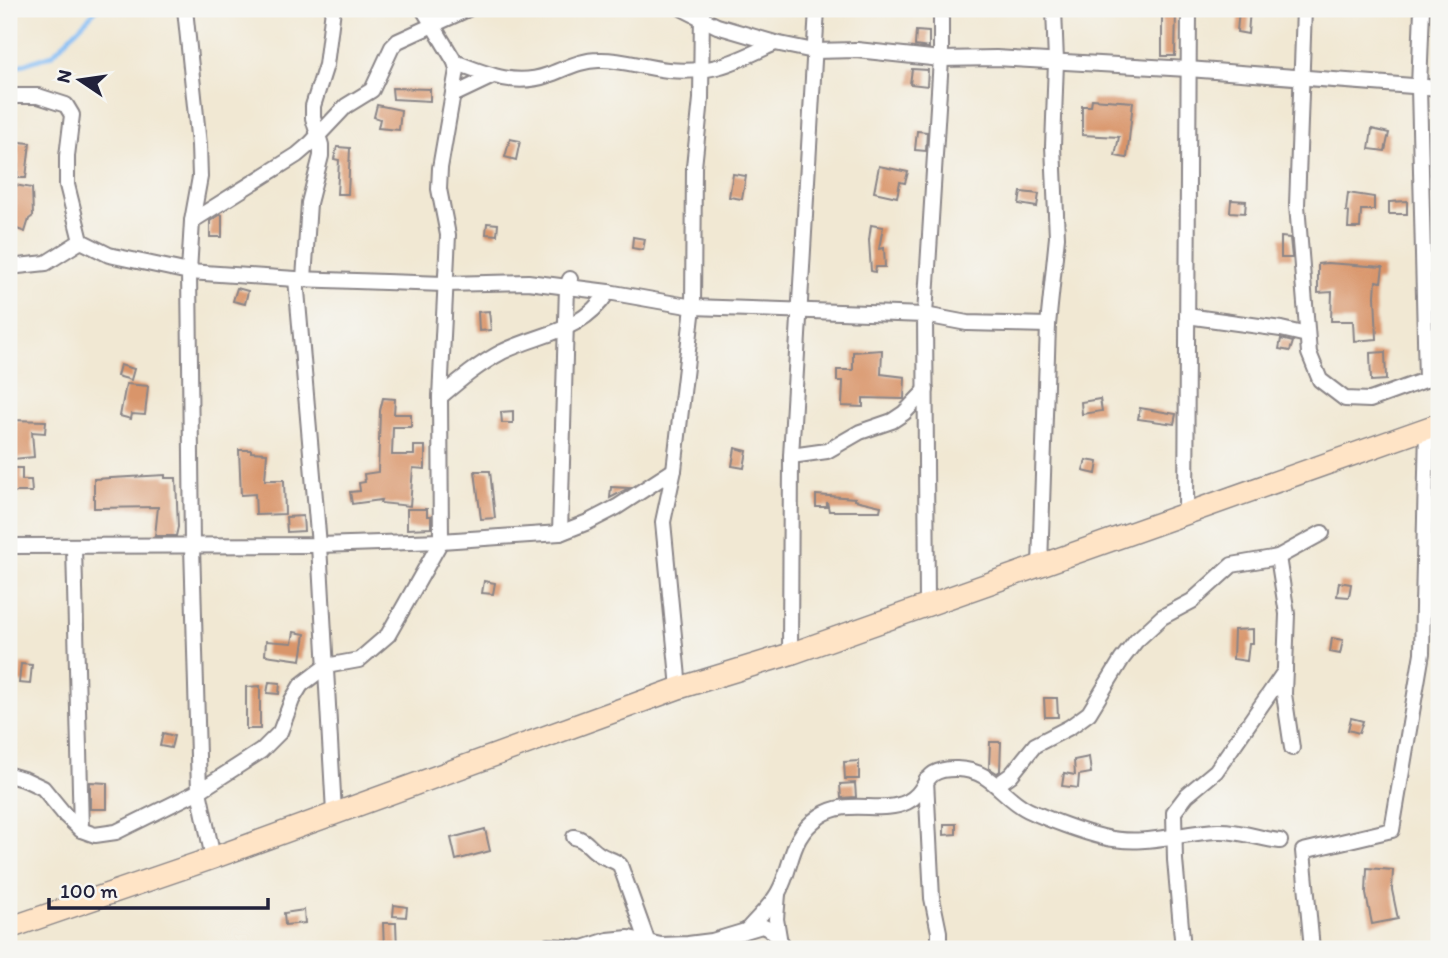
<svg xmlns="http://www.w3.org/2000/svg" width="1448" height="958" viewBox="0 0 1448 958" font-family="Itim,sans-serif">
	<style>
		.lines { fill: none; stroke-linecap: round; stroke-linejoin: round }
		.stream { stroke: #84bdf5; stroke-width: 4.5 }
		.building { fill: #d9956b }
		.minor-casing { stroke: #8a8587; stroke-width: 18 }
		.secondary-casing { stroke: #8a8587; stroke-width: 24 }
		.minor { stroke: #fff; stroke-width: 14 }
		.secondary { stroke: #ffe4c6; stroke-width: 21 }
	</style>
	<rect width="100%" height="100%" fill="#f6f6f2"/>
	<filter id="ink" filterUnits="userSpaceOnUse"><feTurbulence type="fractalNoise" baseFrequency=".0143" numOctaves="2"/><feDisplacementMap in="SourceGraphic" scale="14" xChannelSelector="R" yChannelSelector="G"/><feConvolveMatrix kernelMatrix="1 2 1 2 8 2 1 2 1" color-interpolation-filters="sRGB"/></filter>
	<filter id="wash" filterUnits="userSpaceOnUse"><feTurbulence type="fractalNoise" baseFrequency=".00686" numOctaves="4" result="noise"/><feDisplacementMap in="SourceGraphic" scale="28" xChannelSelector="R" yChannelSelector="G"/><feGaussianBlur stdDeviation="1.57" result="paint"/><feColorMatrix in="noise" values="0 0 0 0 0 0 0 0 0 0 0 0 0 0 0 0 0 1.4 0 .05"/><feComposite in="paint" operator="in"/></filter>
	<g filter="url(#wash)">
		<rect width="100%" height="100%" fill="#f1e8d3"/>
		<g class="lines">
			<!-- stream -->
			<polyline class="stream" points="9,69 52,55 97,9"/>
		</g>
		<g id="blocks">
			<!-- building -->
			<g class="building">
				<polygon points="1162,9 1176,9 1175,56 1162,56"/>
				<polygon points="1239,9 1250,9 1248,34 1237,32"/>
				<polygon points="916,31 929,32 929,48 915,46"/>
				<polygon points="912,69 928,70 927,86 910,84"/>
				<polygon points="392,88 430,89 430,101 393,99"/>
				<polygon points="1092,99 1133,102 1127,158 1115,156 1119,137 1082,135 1082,106 1091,106"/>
				<polygon points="377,105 401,110 399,130 378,128 380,119 374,117"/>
				<polygon points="1372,129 1389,133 1385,151 1369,149"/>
				<polygon points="917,131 927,132 926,151 915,150"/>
				<polygon points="510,139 520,141 516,160 505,157"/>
				<polygon points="9,141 30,143 26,178 17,178 18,155 9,154"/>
				<polygon points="337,147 350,148 348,194 337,194 339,160 334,159"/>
				<polygon points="879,166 908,172 905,183 900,182 897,197 874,192"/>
				<polygon points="733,174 746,176 742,199 729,197"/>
				<polygon points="9,184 32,188 33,216 29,219 25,232 9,226"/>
				<polygon points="1021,192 1039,194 1037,207 1019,204"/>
				<polygon points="1348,193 1374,197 1374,210 1361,210 1360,228 1348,228 1349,212 1346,211"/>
				<polygon points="1231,200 1246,201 1245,213 1230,212"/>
				<polygon points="1407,201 1407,214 1389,214 1389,202"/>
				<polygon points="220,215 222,215 222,237 210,237 210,221"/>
				<polygon points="487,223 498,224 497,235 486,234"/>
				<polygon points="871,225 883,227 879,249 884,248 885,267 876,267 875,272 871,271 869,240"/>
				<polygon points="633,237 645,239 643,250 632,248"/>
				<polygon points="1281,237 1290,238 1292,258 1281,258"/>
				<polygon points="1327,263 1383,267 1381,282 1376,281 1375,296 1377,339 1354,341 1353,321 1331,321 1332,292 1318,293 1318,264"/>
				<polygon points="237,288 248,291 245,304 233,301"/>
				<polygon points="489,311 491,330 479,331 478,312"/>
				<polygon points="1281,339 1293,342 1290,351 1279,349"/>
				<polygon points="882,350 881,374 905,377 904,399 863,398 863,407 842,406 843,381 837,381 837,370 853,370 853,352"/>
				<polygon points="1385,352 1386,380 1371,381 1370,353"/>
				<polygon points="120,365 134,369 131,380 117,376"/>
				<polygon points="126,384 148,386 145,415 132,414 131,419 120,416"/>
				<polygon points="383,398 395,399 394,414 411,414 411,427 393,427 392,455 414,455 414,446 425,446 425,469 413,468 410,506 380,503 381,500 352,504 350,492 360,491 359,483 365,482 364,474 378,472 380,411"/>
				<polygon points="1100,399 1102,411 1082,414 1081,402"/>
				<polygon points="1140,408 1176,414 1174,424 1138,419"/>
				<polygon points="513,411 513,423 502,423 501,412"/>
				<polygon points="9,420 46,421 45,433 32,432 34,457 13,459"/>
				<polygon points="735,448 747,451 744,468 732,466"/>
				<polygon points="239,450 251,450 251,452 267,453 265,480 284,480 285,514 256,515 255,494 241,495"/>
				<polygon points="1086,460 1098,462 1096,474 1083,471"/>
				<polygon points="9,468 22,468 22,480 31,480 32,492 13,492 13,486 9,486"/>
				<polygon points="475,471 490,471 495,518 481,519"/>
				<polygon points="165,475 165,478 176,478 178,527 176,536 155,536 158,507 94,508 94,479"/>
				<polygon points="611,487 629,488 610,498"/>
				<polygon points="816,495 855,498 855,500 881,506 880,511 829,511 827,502 827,507 816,507"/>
				<polygon points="407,509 427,509 427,516 431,516 431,528 407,529"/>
				<polygon points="303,516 304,531 287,532 286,517"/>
				<polygon points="484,581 495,583 493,594 482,593"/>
				<polygon points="1339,582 1351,584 1349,597 1337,596"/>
				<polygon points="1253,629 1253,643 1249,643 1247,661 1233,659 1234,630"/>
				<polygon points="294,632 305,634 301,660 265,655 266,641 292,643"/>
				<polygon points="1332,638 1343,640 1340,654 1330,652"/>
				<polygon points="21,664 32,665 30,684 19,683"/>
				<polygon points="269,682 280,683 279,694 267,693"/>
				<polygon points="260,686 260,729 246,729 246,687"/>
				<polygon points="1044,698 1057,698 1058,717 1045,717"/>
				<polygon points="1351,718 1363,721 1359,733 1348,730"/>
				<polygon points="163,733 174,736 171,748 160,746"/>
				<polygon points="990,742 1001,742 1000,771 997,773 989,768"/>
				<polygon points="1089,757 1091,773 1079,775 1078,788 1062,786 1064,773 1075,775 1074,760"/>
				<polygon points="859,761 859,779 845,779 844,762"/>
				<polygon points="90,782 107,783 107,809 90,809"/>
				<polygon points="855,783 856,797 841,798 840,784"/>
				<polygon points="944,824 956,824 956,834 944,835"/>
				<polygon points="485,829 490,851 456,860 451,838"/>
				<polygon points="1367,868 1393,870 1392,890 1398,919 1372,924 1366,894"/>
				<polygon points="394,905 407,907 406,917 393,916"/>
				<polygon points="304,910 305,923 285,925 284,913"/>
				<polygon points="383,923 396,923 397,949 384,949"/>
			</g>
		</g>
	</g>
	<g filter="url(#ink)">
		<use href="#blocks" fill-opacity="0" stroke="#8a8587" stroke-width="2"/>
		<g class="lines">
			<!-- minor casing -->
			<g class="minor-casing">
				<g id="minor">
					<polyline points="185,9 199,145 200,177 192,221 189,272 296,279 445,284 528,282 608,292 693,307 925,315 967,323 1048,325"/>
					<polyline points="683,9 717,26 775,43 814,51 857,50 941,59 996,58 1188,69 1439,88"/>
					<polyline points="1304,9 1297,205 1309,353 1320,380 1345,399 1370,400 1439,375"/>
					<polyline points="1422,9 1419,87 1426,380"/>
					<path d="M455 62C486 74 515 87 548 75 565 69 580 60 599 60 622 59 645 68 668 70 714 74 734 62 775 43"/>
					<polyline points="453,95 493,76"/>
					<polyline points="9,96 38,96 66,105 72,115 67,156 67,185 81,241"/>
					<polyline points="192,221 297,155 311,143 346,106 372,90 392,47 398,41 468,9"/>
					<polyline points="9,267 46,263 81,241 109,255 189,272 192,546 199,791 213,858"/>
					<polyline points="296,279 319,545 334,812"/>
					<polyline points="304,279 309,203 321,156 321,145 313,118 313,106 326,65 333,9"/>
					<polyline points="1187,316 1281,329 1307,335"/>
					<path d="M440 397C460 380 479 364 502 352 543 332 581 333 608 292"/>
					<polyline points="791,456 827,451 860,432 892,421 904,413 926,390"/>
					<polyline points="1186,513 1189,9"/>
					<polyline points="560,533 567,286 570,279"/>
					<polyline points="9,546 319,545 441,541 560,533 588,522 617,507 674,470"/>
					<polyline points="74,547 81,830"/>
					<polyline points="1278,557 1287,614 1284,694 1292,748"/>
					<polyline points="1040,565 1048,325 1057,237 1053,146 1056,62 1054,9"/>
					<polyline points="1423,601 1439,593"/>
					<polyline points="927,604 925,315 941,59 941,9"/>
					<polyline points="790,654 791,456 817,9"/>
					<polyline points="679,688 663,522 674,470 693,307 694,167 701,99 702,10"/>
					<polyline points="9,775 26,780 43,788 66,816 81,830 95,835 116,832 199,791 261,751 280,732 292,700 301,685 326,666 359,660 388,635 441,541 440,397 448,235 439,189 440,168 457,70 455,62 423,9"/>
					<polyline points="926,780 932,898 939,932 939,949"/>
					<polyline points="997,785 1011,775 1035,745 1070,727 1089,713 1122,659 1136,641 1162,617 1192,601 1232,565 1278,557 1322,533"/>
					<path d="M574 837C586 839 589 848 599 854 606 859 613 859 620 865L648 943"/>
					<polyline points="778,894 776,919 779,937"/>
					<path d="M747 930C757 918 770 907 778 893 794 865 788 838 820 816 848 797 880 815 907 802 931 790 919 768 957 769 993 770 1000 796 1028 810 1047 819 1082 832 1103 837 1144 847 1177 833 1218 831 1238 830 1260 839 1280 841"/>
					<polyline points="548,946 583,948 608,940 629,938 661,945 688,944 712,941 762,926 773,931 786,949"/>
					<polyline points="1183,949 1175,860 1174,812 1187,795 1216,771 1285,671"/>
					<polyline points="1312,949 1303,851 1392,830 1422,653 1427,428"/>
				</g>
			</g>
			<!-- secondary casing -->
			<g class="secondary-casing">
				<polyline id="secondary" points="9,928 213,858 679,688 790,654 1439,424"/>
			</g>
			<!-- minor -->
			<use href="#minor" class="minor"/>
			<!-- secondary -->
			<use href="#secondary" class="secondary"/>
		</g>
	</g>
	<!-- margin -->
	<rect width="1448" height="958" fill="none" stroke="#f6f6f2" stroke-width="35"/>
	<!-- north arrow -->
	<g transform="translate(80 80) rotate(283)" stroke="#f6f6f2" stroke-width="5" paint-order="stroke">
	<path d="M0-5L12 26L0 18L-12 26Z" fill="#22223b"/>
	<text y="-10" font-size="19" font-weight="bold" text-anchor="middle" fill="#22223b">N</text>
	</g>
	<!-- scale -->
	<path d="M49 898v10h219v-10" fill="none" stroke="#22223b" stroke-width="3.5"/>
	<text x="60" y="898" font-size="21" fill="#22223b" stroke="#f6f6f2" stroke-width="5" paint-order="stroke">100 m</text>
</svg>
